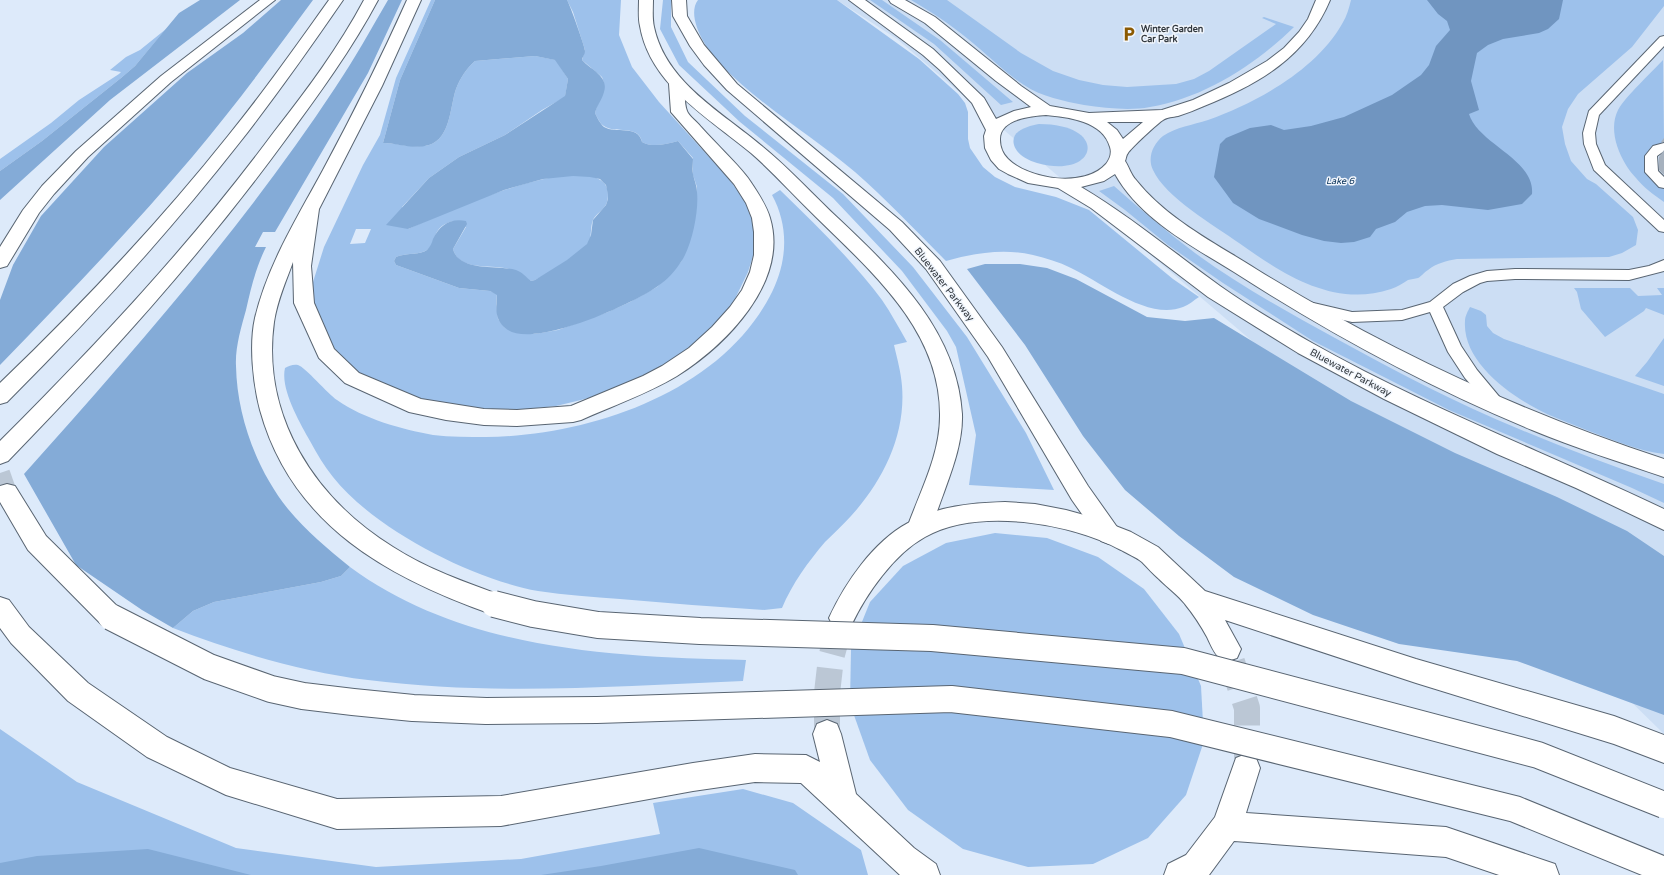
<svg xmlns="http://www.w3.org/2000/svg" width="1664" height="875" viewBox="0 0 1664 875" font-family="'Varela Round',sans-serif">
	<style>
		.built { fill: #ccdef4 }
		.green { fill: #9dc1eb; fill-rule: evenodd }
		.forest { fill: #84abd7 }
		.water { fill: #7095c0 }
		.lines { fill: none; stroke-linecap: round; stroke-linejoin: round }
		.secondary-tunnel-far1 { stroke: #bbc7d5; stroke-width: 20; stroke-dasharray: 20 10; stroke-linecap: butt }
		.secondary-tunnel { stroke: #bbc7d5; stroke-width: 26; stroke-dasharray: 26 14; stroke-linecap: butt }
		.lane-casing { stroke: #596572; stroke-width: 2 }
		.street-casing { stroke: #596572; stroke-width: 2 }
		.secondary-casing { stroke: #596572; stroke-width: 2 }
		.lane { fill: #fff; fill-rule: evenodd }
		.street { fill: #fff; fill-rule: evenodd }
		.secondary { fill: #fff; fill-rule: evenodd }
		.secondary-bridge-casing { stroke: #596572; stroke-width: 28; stroke-linecap: butt }
		.secondary-bridge { stroke: #fff; stroke-width: 26 }
		.wall { fill: #a6b1be }
		.labels { text-anchor: middle; stroke-width: 3; stroke-linejoin: round; paint-order: stroke }
		.far-poi-label { font-size: 9px; font-weight: bold; fill: #33393f; stroke: #f1f6fd; text-anchor: start }
		.far-water-label { font-size: 9px; font-style: italic; fill: #022c54; stroke: #f1f6fd }
		.street-label { font-size: 10px; fill: #33393f; stroke: #f1f6fd }
	</style>
	<rect width="100%" height="100%" fill="#ddeafa"/>
	<!-- built -->
	<polygon class="built" points="837,0 1664,0 1664,734 1333,410 897,39"/>
	<!-- green -->
	<g class="green">
		<path d="M431 0H435L400 80 383 143C398 143 413 149 429 145 451 138 450 106 456 89 460 78 467 68 475 61L535 56 556 60 568 79 565 97 542 110 505 135 459 157 429 178 402 207 408 229C442 214 572 154 603 182 608 186 609 196 607 202 605 209 598 212 594 218 590 224 592 234 589 242 584 251 546 275 535 280L531 281C524 277 516 271 509 269 493 264 459 272 453 249L466 227 453 221C430 227 438 243 427 250 419 255 405 253 396 257L394 261 396 265 459 288 490 291 497 294 496 304 498 319 505 328 528 334H535L558 330 608 312 630 302 657 287 681 262 692 232 696 205 697 187 693 175V158L678 141C666 144 653 148 642 142 639 124 615 134 604 126 600 124 597 117 595 113 598 100 608 91 602 77L582 60 585 50 573 12 567 0H621L619 35 632 67 659 102 730 180 750 209 754 225V239L753 256 748 272 732 305 716 325 698 342 658 370 607 393 581 400 556 406 507 411 436 406 371 383 334 354 312 306 313 282 324 247 363 165 380 135 396 78ZM356 229H371L365 243 350 244Z"/>
		<polygon points="663,0 671,0 671,27 688,62 745,116 843,194 913,267 967,337 1026,433 1054,490 969,485 976,435 956,347 947,331 902,271 833,198 740,122 679,65 660,29"/>
		<path d="M698 0H837L919 59 958 94 965 103 968 112V139L970 148 983 167 995 177 1015 187 1056 197 1089 210 1173 279 1199 297C1194 300 1189 305 1183 307 1148 321 1101 282 1071 268 1059 262 1046 258 1033 255 1004 248 974 253 946 261 916 231 887 200 855 172 811 135 761 106 720 64 708 52 685 17 698 0Z"/>
		<polygon points="870,0 882,0 940,40 1013,102 1001,105 934,44"/>
		<path d="M911 0H947L1021 53 1053 71 1079 80 1103 85 1127 87 1176 84 1194 79 1209 71 1276 24 1262 18 1264 17 1294 27C1255 65 1204 98 1150 107 1129 111 1106 108 1084 105 1064 101 1042 97 1024 85 1004 72 987 54 968 39 950 24 930 11 911 0Z"/>
		<path d="M1351 0H1664V6L1632 47 1578 94 1568 109 1562 127 1565 144 1571 161 1587 179 1596 184 1633 217 1638 230 1636 245 1622 253 1609 257 1457 259C1446 261 1437 263 1428 270 1424 272 1421 277 1418 278 1415 279 1411 279 1408 280 1403 283 1397 287 1391 289 1334 308 1284 275 1239 243 1215 226 1165 197 1153 170 1147 158 1153 144 1163 136 1176 127 1193 125 1208 120 1256 103 1316 70 1342 24 1347 16 1349 8 1351 0Z"/>
		<polygon points="166,29 135,66 121,78 42,141 0,171 0,159 51,123 79,100 119,74 121,72 110,70 126,57 140,50"/>
		<path d="M1663 60 1664 141 1656 147 1652 163 1664 181V202C1654 195 1643 187 1636 178 1621 162 1607 132 1618 110 1626 96 1651 73 1663 60Z"/>
		<path d="M1039 124C1110 124 1098 180 1037 163 1028 160 1017 155 1014 145 1010 130 1029 126 1039 124Z"/>
		<path d="M1114 186C1140 209 1167 232 1195 253 1239 285 1287 312 1335 338 1395 371 1456 403 1519 429 1566 449 1615 467 1664 484V503L1632 488 1449 410 1313 341 1223 283 1168 245 1125 210 1099 191Z"/>
		<path d="M780 190C816 225 852 260 882 300 891 313 899 328 907 342L894 345C897 358 901 372 902 386 906 435 883 481 851 516 843 525 834 533 825 542 808 562 792 584 782 608L764 610C716 607 668 603 620 599 593 597 565 595 538 591 472 579 375 530 333 477 324 466 317 454 310 441 300 423 280 389 285 368 289 366 293 364 298 365 305 367 328 394 337 400 364 419 401 429 433 435 450 437 469 437 486 437 589 436 719 393 770 296 787 264 790 228 772 195Z"/>
		<polygon points="1574,288 1630,288 1638,296 1662,295 1657,288 1664,288 1664,315 1646,308 1644,311 1605,337 1581,309 1577,292"/>
		<path d="M1470 307 1481 311 1486 315 1487 326 1493 333 1504 339 1664 394V454C1638 451 1614 440 1589 431 1575 425 1560 420 1547 414 1513 398 1462 363 1465 321 1465 316 1468 311 1470 307Z"/>
		<polygon points="1664,338 1664,386 1635,376 1647,362"/>
		<polygon points="995,533 1047,538 1098,557 1144,589 1179,634 1201,686 1204,741 1186,795 1148,838 1093,864 1028,867 963,849 908,810 870,760 850,704 851,649 870,602 903,566 946,543"/>
		<path d="M350 567C463 650 611 657 746 660L743 681C619 686 492 696 368 680 301 672 236 652 173 628L193 611 214 602 321 582 341 576Z"/>
		<polygon points="0,729 77,782 236,848 376,867 521,859 660,834 653,803 743,789 793,803 861,850 868,875 0,875"/>
	</g>
	<!-- forest -->
	<g class="forest">
		<polygon points="200,0 240,0 110,100 0,200 0,171 42,141 121,78 135,66 179,13"/>
		<path d="M281 0H313C274 53 235 106 193 156 132 228 66 297 0 365V300L13 265 41 216 104 147 187 73 243 33Z"/>
		<path d="M388 0H402L368 73 275 232H263L255 247H266C256 267 251 288 246 310 241 328 235 348 236 366 237 417 257 470 288 509 306 531 328 549 350 567L341 576 321 582 214 602 193 611 173 628 142 610 76 565 24 474C134 351 244 226 335 88 354 60 371 29 388 0Z"/>
		<path d="M435 0H567C570 5 585 47 585 51 585 55 582 57 582 60 591 70 609 76 604 92 602 100 597 105 595 113 597 117 600 124 604 127 615 134 638 124 642 142 653 148 666 144 678 141L693 159C693 164 692 169 693 174 694 180 697 186 697 192 699 211 692 246 681 262 675 271 667 280 658 286 633 304 536 348 508 330 494 321 496 308 497 295L490 291 459 288 396 265 394 261 396 257C405 253 420 255 427 250 430 247 432 243 433 239 440 225 450 218 466 221L467 224 453 249C459 272 498 265 516 270 522 272 526 277 531 281L535 280 567 260 587 244 591 235 593 220 606 205 608 199V195L606 185 600 179 590 177 573 176 543 179 504 190 408 229 386 225 429 178 459 157 505 135 565 96 568 79 555 60 535 56 475 61C467 68 460 78 456 89 450 106 451 138 429 145 413 150 398 143 383 143L400 80Z"/>
		<polygon points="985,264 1020,264 1047,268 1076,279 1147,317 1185,321 1214,318 1351,401 1455,453 1557,497 1627,531 1664,556 1664,715 1517,661 1399,644 1313,615 1234,577 1179,536 1125,490 1083,436 1025,345 967,269"/>
		<polygon points="699,848 795,870 798,875 541,875 601,866"/>
		<polygon points="148,849 251,875 0,875 0,863 37,856"/>
	</g>
	<!-- water -->
	<path class="water" d="M1427 0H1563L1559 19 1548 29 1539 33 1503 39 1488 45 1477 53 1471 81 1479 110 1469 114C1478 144 1535 159 1532 194L1522 204 1488 210 1442 205 1425 206 1407 212 1395 222 1376 229 1370 237 1354 242 1341 243 1324 241 1302 235 1259 219 1233 203 1214 177 1220 144 1226 138 1250 128 1271 125 1284 130 1311 126 1344 117 1392 95 1421 75 1429 65 1436 46 1450 30 1447 21 1438 14Z"/>
	<g class="lines">
		<!-- secondary-tunnel-far1 -->
		<polyline class="secondary-tunnel-far1" points="0,473 7,493"/>
		<!-- secondary-tunnel -->
		<g class="secondary-tunnel">
			<polyline points="1232,662 1247,708 1247,759"/>
			<polyline points="827,734 827,693 831,658 841,621"/>
		</g>
		<!-- lane casing -->
		<g class="lane-casing">
			<g id="lane">
				<polygon points="1664,36 1664,46 1599,115 1595,133 1596,144 1605,165 1664,220 1664,232 1659,231 1594,170 1584,144 1583,133 1589,111 1660,37"/>
				<polygon points="1664,143 1664,151 1657,156 1658,171 1664,177 1664,188 1659,187 1645,172 1645,156 1653,146"/>
				<polygon points="1664,260 1664,271 1629,280 1515,279 1487,281 1480,283 1463,292 1443,307 1461,346 1477,370 1507,406 1505,410 1499,412 1493,410 1465,378 1448,352 1430,312 1402,320 1352,322 1300,310 1297,306 1300,302 1305,301 1352,312 1402,310 1430,302 1453,284 1470,276 1487,271 1515,269 1629,270 1649,266"/>
			</g>
		</g>
		<!-- street casing -->
		<g class="street-casing">
			<g id="street">
				<path d="M639 0H653C653 8 652 18 654 27 666 83 722 112 763 147 790 169 814 196 840 220 896 273 957 332 962 414 963 442 952 470 943 495 938 508 934 522 927 535L919 538 911 535 907 528C920 492 940 455 940 416 941 331 872 272 816 217 794 196 774 173 751 153 709 118 650 85 640 26 638 18 639 8 639 0Z"/>
				<polygon points="672,0 686,0 687,16 704,45 737,84 902,222 940,261 1002,347 1088,486 1117,527 1121,534 1117,541 1109,544 1101,541 1072,500 988,357 926,269 890,230 727,90 704,65 690,46 673,16"/>
				<path d="M849 0H865L933 49 984 98 996 119 1014 111 1031 107 996 81 925 23 891 3 889 0H905L935 17 1021 86 1050 106 1089 113 1162 110 1193 100 1229 83 1267 61 1284 48 1299 32 1308 19 1316 0H1330C1306 57 1259 84 1204 106 1195 110 1187 113 1178 116 1173 117 1167 117 1163 120 1159 122 1130 149 1128 153 1126 155 1126 159 1125 161 1129 167 1131 175 1136 180 1167 219 1215 243 1256 269 1385 349 1520 412 1664 459V477C1620 462 1575 448 1532 430 1428 387 1329 333 1234 272 1192 246 1140 219 1115 174L1104 181 1081 187C1130 216 1174 253 1220 286 1248 306 1282 326 1312 343 1425 407 1547 453 1664 509V530L1576 488 1497 454 1384 399 1298 353 1208 297 1091 208 1058 188 1028 183 1008 174 999 169 991 160 985 148 984 136 986 130 972 103 940 70 923 55ZM1046 115C1068 117 1103 121 1110 147 1112 153 1110 159 1106 164 1085 188 1029 180 1008 159 1003 154 1000 147 1000 140 999 119 1031 116 1046 115ZM1107 122H1143L1123 139 1117 130Z"/>
			</g>
		</g>
		<!-- secondary casing -->
		<g class="secondary-casing">
			<g id="secondary">
				<polygon points="260,0 275,0 171,82 88,157 54,194 39,213 7,266 0,268 0,247 23,210 42,186 76,151 161,76"/>
				<path d="M329 0H343C310 48 276 96 240 142 168 234 90 319 7 402L0 404V383C81 305 158 224 228 136 264 92 296 46 329 0Z"/>
				<path d="M364 0H378C352 49 319 94 286 139 202 254 107 359 8 461L0 464V441C98 343 192 243 274 132 307 90 339 47 364 0Z"/>
				<path d="M407 0H421L382 86 319 209 311 266 314 303 334 349 359 373 421 399 484 409 517 410 571 406 643 376 662 366 689 348 712 327 730 307 742 290 750 272 754 255V232L752 218 746 203 734 184 671 112 669 84 672 81 677 79 682 81 685 84C685 92 684 104 687 111 689 116 697 122 701 127 716 144 734 160 748 178 756 190 766 204 770 218 789 282 726 345 677 376 647 394 612 406 581 420L573 422 517 426 484 425 446 420 409 412 345 383 319 358 294 303 293 262C286 281 277 301 274 322 261 416 315 499 393 547 427 569 465 582 503 596L507 604 503 612 494 615C389 578 292 526 260 410 253 383 249 345 255 318 268 264 297 218 323 170 353 114 381 58 407 0Z"/>
				<polygon points="7,484 15,486 46,536 120,609 124,617 120,625 111,628 102,625 28,550 0,502 0,486"/>
				<path d="M1005 502 1035 504 1066 510 1095 518 1131 532 1158 547 1205 591 1416 659 1614 716 1664 735V763L1614 744 1416 683 1225 620 1241 649 1237 658 1228 661C1226 660 1222 659 1220 658 1214 654 1210 643 1207 637 1201 626 1194 615 1185 604 1178 595 1168 588 1159 579 1153 574 1148 568 1142 562 1136 557 1128 554 1121 550 1071 523 978 507 925 537 894 554 866 594 851 626L842 629 833 626 829 618C845 583 873 542 908 523 937 506 972 503 1005 502Z"/>
				<polygon points="0,597 9,600 29,627 88,683 167,737 230,768 337,799 501,796 693,763 755,754 806,755 820,762 813,734 817,724 827,720 837,724 841,734 856,794 914,848 936,864 940,875 900,875 801,783 755,782 693,791 501,826 337,829 226,795 147,757 68,701 11,643 0,628"/>
				<polygon points="1246,754 1256,758 1260,768 1246,813 1446,827 1555,864 1559,875 1499,875 1446,857 1234,841 1209,875 1164,875 1168,864 1186,855 1215,817 1236,758"/>
			</g>
		</g>
		<!-- lane -->
		<use href="#lane" class="lane"/>
		<!-- street -->
		<use href="#street" class="street"/>
		<!-- secondary -->
		<use href="#secondary" class="secondary"/>
		<!-- secondary-bridge casing -->
		<g class="secondary-bridge-casing">
			<g id="secondary-bridge">
				<polyline points="494,604 533,614 598,625 700,631 932,638 1183,661 1538,755 1664,805"/>
				<polyline points="111,617 209,667 271,689 303,696 353,702 413,708 486,711 597,710 951,699 1171,724 1515,809 1664,870"/>
			</g>
		</g>
		<!-- secondary-bridge -->
		<use href="#secondary-bridge" class="secondary-bridge"/>
	</g>
	<!-- wall -->
	<g class="wall">
		<polygon points="1664,138 1664,142 1661,142"/>
		<polygon points="1664,150 1664,175 1659,170 1659,157"/>
	</g>
	<!-- icons -->
	<defs>
		<g id="parking-bare" transform="scale(1.2)"><path d="M-3.5-5.5H1a3.5 3.5 0 0 1 0 7H-1V5.5H-3.5ZM-1-3.4V-.6H.8a1.4 1.4 0 0 0 0-2.8Z" fill="#8b5a02" stroke="#f1f6fd" stroke-width="2.5" paint-order="stroke"/></g>
	</defs>
	<g fill-rule="evenodd">
		<use href="#parking-bare" x="1129" y="34"/>
	</g>
	<g class="labels">
		<!-- far-poi labels -->
		<g class="far-poi-label">
			<text x="1141" y="32">Winter Garden<tspan x="1141" dy="10">Car Park</tspan></text>
		</g>
		<!-- far-water labels -->
		<g class="far-water-label">
			<text x="1340" y="184">Lake 6</text>
		</g>
		<!-- street labels -->
		<g class="street-label">
			<text transform="translate(945 284) rotate(52)" y="4">Bluewater Parkway</text>
			<text transform="translate(1351 372) rotate(28)" y="4">Bluewater Parkway</text>
		</g>
	</g>
</svg>
